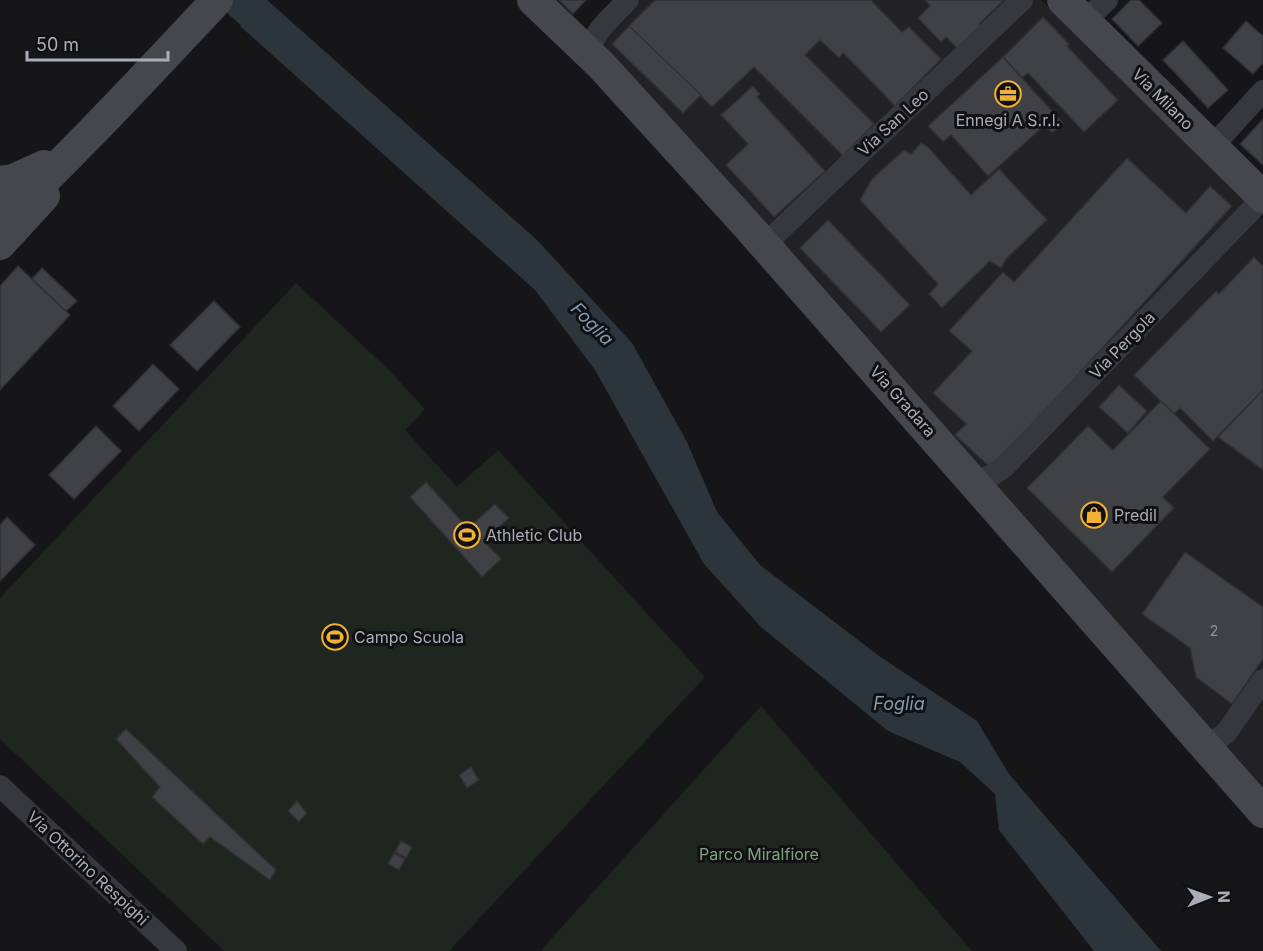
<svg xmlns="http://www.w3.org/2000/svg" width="1263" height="951" viewBox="0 0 1263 951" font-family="Inter,sans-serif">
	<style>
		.built { fill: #222225 }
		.green { fill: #1e261f }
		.water { fill: #2c353c }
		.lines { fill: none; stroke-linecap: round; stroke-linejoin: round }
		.river { stroke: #2c353c; stroke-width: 34 }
		.building { fill: #404145; stroke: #303034; stroke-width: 1.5 }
		.street { stroke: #37383d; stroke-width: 22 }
		.secondary { stroke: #45474d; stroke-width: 32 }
		.labels { text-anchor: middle; stroke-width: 6; stroke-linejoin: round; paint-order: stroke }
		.number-label { font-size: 14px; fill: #8e929b }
		.street-label { font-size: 16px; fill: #a8adb8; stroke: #111113 }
		.poi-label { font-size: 16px; fill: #a8adb8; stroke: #111113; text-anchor: start }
		.park-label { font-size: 16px; fill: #7fa381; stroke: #111113 }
		.water-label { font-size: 18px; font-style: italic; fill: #7f9bb3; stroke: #111113 }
	</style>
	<rect width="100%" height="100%" fill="#161618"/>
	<!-- built -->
	<polygon class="built" points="640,0 1041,0 1263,219 1263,788 959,444 776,234 600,41"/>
	<!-- green -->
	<g class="green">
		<polygon points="296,283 388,369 425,409 405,430 457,487 498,450 705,677 449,951 224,951 0,739 0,598"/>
		<polygon points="761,706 972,951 544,951 542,949"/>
	</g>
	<!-- water -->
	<polygon class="water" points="257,0 267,0 537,240 632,343 687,442 717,512 760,565 879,656 977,721 1009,774 1161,951 1094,951 999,830 995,794 960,762 888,731 761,627 704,564 595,370 535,290 240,26"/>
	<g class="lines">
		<!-- river -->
		<polyline class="river" points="238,0 286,41"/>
	</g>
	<!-- building -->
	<g class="building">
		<polygon points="559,0 586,0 573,14"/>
		<polygon points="655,0 871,0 902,32 909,27 941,59 895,106 843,53 839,58 820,40 805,55 874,124 843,156 754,67 712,107 629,26"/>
		<polygon points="925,0 1004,0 979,24 984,29 959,50 946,37 941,42 918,18 930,6"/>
		<polygon points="1131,0 1139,0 1162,23 1138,46 1112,19"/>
		<polygon points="1043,17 1069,44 1067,46 1118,100 1084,132 1028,73 1022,78 1003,57"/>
		<polygon points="1246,21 1263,36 1263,63 1253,74 1223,48"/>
		<polygon points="629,26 701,95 683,113 612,44"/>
		<polygon points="1183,41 1228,90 1208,108 1163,60"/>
		<polygon points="1003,57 1063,123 1052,133 1045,125 988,176 951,135 943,142 928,126"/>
		<polygon points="753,86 760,94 757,97 825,171 774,217 726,165 748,144 721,115"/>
		<polygon points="1263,119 1263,165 1240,144"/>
		<polygon points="921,143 928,147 971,195 999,169 1047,220 1007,258 1001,268 990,261 942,308 929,294 938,284 860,200 872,179 904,150 911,154"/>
		<polygon points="1127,158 1186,213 1210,186 1232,206 992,469 955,435 966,424 933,393 972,351 949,331 1003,272 1014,282"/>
		<polygon points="828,220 910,305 881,332 800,248"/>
		<polygon points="1254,257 1263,266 1263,390 1213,441 1180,408 1174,414 1134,375 1216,291 1219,294"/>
		<polygon points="18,266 70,315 0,390 0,286"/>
		<polygon points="42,268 77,301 66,311 32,279"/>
		<polygon points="214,301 240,327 197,371 170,345"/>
		<polygon points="153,364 179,389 139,431 113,406"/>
		<polygon points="1119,385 1147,411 1128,433 1099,407"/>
		<polygon points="1263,390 1263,470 1218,437"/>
		<polygon points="1161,401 1210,449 1163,497 1174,508 1112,572 1027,488 1088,426 1113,450"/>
		<polygon points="96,426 121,451 74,499 49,475"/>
		<polygon points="426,482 468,528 495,504 509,518 484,541 501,559 482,577 410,497"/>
		<polygon points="7,517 35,545 0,581 0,525"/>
		<polygon points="1185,552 1263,607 1263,659 1232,704 1196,677 1190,648 1142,614"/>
		<polygon points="126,729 276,870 270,880 210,837 203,844 152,797 160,787 116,739"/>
		<polygon points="471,767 479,780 467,788 459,775"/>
		<polygon points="297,801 307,813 299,822 288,811"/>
		<polygon points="401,841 412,847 406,858 395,852"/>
		<polygon points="394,853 405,859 399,870 388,864"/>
	</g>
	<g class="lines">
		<!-- street -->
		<g class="street">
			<polyline points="1084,22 1107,0"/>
			<path d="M589 53C593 31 613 16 628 0"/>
			<polyline points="1212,147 1263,91"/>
			<polyline points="764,245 1022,0"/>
			<polyline points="974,481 991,476 1005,466 1263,198"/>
			<polyline points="1206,747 1226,733 1263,680"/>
			<polyline points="0,786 176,951"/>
		</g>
		<!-- secondary -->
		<g class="secondary">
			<polyline points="533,0 601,65 745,223 1263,812"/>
			<polyline points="1063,0 1263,197"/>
			<polyline points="0,182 13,180 44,166"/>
			<path d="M0 211C34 195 61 163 87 137 131 92 174 46 217 0"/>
			<polyline points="0,244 44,196"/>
		</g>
	</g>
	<!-- icons -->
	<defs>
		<g id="office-ring" transform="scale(1.35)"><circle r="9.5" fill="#111113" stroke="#f2b134" stroke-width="1.5"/><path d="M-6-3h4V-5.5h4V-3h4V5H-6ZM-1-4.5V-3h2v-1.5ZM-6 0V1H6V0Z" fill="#f2b134"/></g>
		<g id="shop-ring" transform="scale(1.35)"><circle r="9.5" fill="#111113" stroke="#f2b134" stroke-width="1.5"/><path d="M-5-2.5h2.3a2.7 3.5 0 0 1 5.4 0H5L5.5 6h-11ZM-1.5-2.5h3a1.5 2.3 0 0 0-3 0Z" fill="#f2b134"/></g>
		<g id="stadium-ring" transform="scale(1.35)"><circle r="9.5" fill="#111113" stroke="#f2b134" stroke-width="1.5"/><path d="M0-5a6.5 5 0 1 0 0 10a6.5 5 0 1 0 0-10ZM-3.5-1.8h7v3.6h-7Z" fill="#f2b134"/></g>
	</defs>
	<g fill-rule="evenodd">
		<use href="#office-ring" x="1008" y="94"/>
		<use href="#shop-ring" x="1094" y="515"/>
		<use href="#stadium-ring" x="467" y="535"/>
		<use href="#stadium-ring" x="335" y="637"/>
	</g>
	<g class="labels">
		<!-- number labels -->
		<g class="number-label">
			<text x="1214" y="636">2</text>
		</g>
		<!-- street labels -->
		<g class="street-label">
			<text transform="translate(1163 99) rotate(45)" y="6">Via Milano</text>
			<text transform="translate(893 122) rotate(-43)" y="6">Via San Leo</text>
			<text transform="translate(1122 345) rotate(-46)" y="6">Via Pergola</text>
			<text transform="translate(903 401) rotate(48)" y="6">Via Gradara</text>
			<text transform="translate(88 868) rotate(43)" y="6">Via Ottorino Respighi</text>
		</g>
		<!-- poi labels -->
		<g class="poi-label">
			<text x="1008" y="126" text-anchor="middle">Ennegi A S.r.l.</text>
			<text x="1114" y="521">Predil</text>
			<text x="486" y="541">Athletic Club</text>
			<text x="354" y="643">Campo Scuola</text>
		</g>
		<!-- park labels -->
		<g class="park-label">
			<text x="759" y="860">Parco Miralfiore</text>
		</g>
		<!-- water labels -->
		<g class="water-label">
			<text transform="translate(592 324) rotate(46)" y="6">Foglia</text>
			<text x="899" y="710">Foglia</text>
		</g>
	</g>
	<!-- north arrow -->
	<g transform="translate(1209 897) rotate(89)" stroke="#111113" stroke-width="4.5" paint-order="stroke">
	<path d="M0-4.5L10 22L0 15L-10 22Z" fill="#a8adb8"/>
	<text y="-9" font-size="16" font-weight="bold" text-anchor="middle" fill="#a8adb8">N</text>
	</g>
	<!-- scale -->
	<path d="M27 51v9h141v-9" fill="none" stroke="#a8adb8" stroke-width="3"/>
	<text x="36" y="51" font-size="18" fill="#a8adb8" stroke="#111113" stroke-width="4.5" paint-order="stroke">50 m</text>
</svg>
